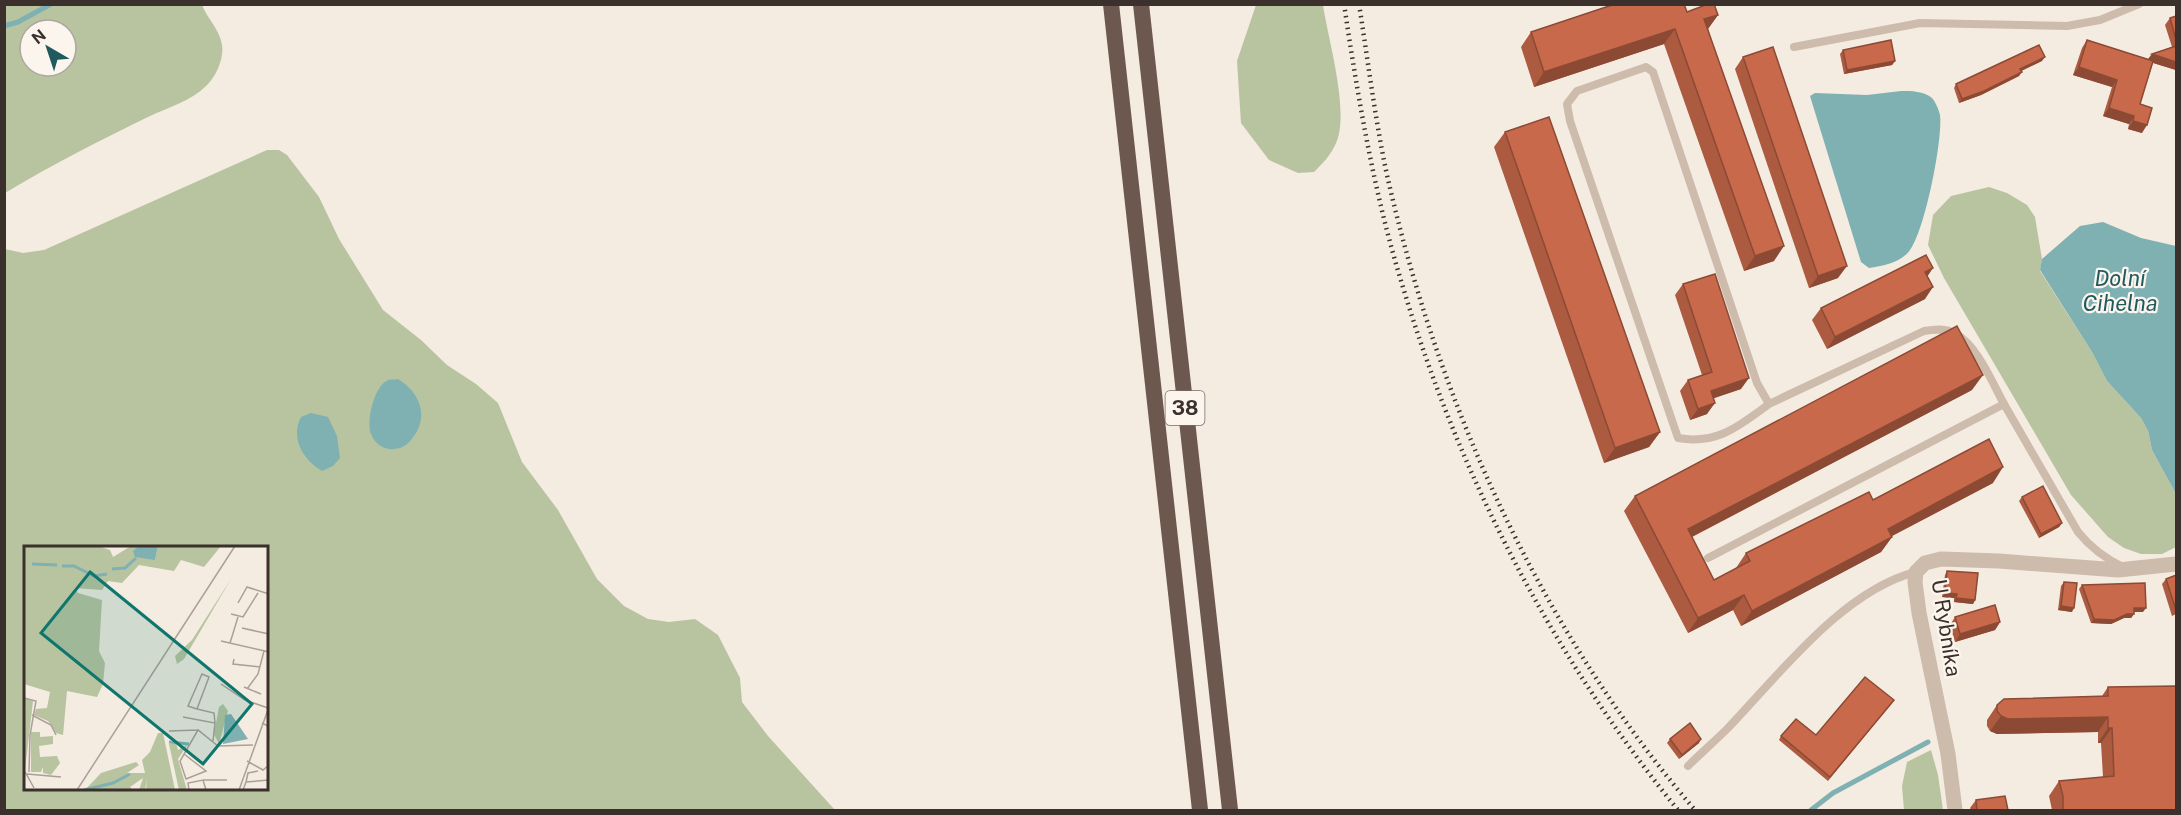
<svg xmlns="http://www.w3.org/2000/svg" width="2181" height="815" viewBox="0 0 2181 815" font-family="'Public Sans',sans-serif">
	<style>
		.green { fill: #b8c4a0; fill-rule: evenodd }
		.water { fill: #7fb0b2 }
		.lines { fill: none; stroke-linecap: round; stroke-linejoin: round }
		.stream { stroke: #7fb0b2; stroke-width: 5 }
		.service { stroke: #cdbbac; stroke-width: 8 }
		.minor { stroke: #cdbbac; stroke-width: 15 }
		.trunk { stroke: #6c584f; stroke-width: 16 }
		.rail { stroke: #3b302b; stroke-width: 4.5; stroke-dasharray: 1.5 4.5; stroke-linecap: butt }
		.wall { fill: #ac5a40 }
		.shaded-wall { fill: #8c4a34 }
		.building { fill: #c8694b; stroke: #8c4a34; stroke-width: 1.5 }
		.labels { text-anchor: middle; stroke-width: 4.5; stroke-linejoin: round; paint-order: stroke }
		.shield { fill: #fbf5ee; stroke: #756b66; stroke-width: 1.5 }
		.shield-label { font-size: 20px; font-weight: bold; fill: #3b302b }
		.street-label { font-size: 21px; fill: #3b302b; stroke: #fbf5ee }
		.water-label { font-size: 22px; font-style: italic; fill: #1f5a5e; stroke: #fbf5ee }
		.inset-river { fill: none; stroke: #7fb0b2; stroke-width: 3 }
		.inset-road { fill: none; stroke: #aaa098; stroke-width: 1.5 }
		.view { fill: #0f766e; fill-opacity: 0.15; stroke: #0f766e; stroke-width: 3 }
		.inset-edge { fill: none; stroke: #3b302b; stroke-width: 3 }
	</style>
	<rect width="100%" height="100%" fill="#f4ebe1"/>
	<!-- green -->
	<g class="green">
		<path d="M4 5H202C207 18 220 30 222 45 224 59 216 77 206 86 191 101 169 107 150 116 101 140 51 165 5 193ZM30 30H66V66H30Z"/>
		<path d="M1256 5H1323C1328 39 1350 112 1336 143 1331 155 1323 163 1314 172L1298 173 1269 160 1241 123 1237 61Z"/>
		<path d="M267 150H279L287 155 319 197 339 239 383 310 421 340 447 365 476 384 498 403 522 462 558 510 597 579 624 606 648 619 669 622 695 619 718 635 740 678 742 702 768 736 835 810H5V249L23 253 44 250ZM26 548H267V790H26Z"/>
		<polygon points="1989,187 2007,193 2027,205 2035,217 2042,259 2040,271 2092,352 2107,381 2141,418 2148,431 2152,450 2176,494 2176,547 2162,554 2141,554 2124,548 2108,537 2071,495 1944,278 1928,245 1933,215 1951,196"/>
		<polygon points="1931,750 1938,775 1943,810 1904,810 1902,786 1907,762"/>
	</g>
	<!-- water -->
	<g class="water">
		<path d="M1901 91C1911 91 1924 91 1932 98 1935 101 1939 110 1940 115 1943 139 1925 230 1910 250 1902 262 1883 266 1869 268L1861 262 1810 96 1815 93 1867 95Z"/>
		<polygon points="2103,222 2141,238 2176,246 2176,494 2152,450 2148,431 2141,418 2107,381 2092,352 2040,270 2042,259 2080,226"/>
		<path d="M398 379C421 393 430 418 411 440 400 454 378 452 371 434 366 421 374 386 388 380 391 379 395 380 398 379Z"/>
		<path d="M311 413 328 417 337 436 340 458 333 466 322 471C303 460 290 438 301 417Z"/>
	</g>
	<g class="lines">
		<!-- stream -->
		<g class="stream">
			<polyline points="4,26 18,22 51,4"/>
			<polyline points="1811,810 1833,793 1928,742"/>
		</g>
		<!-- service -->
		<g class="service">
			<polyline points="1794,47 1920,23 2067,26 2100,20 2139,4"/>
			<path d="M1769 404C1739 426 1717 445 1678 438L1570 121 1567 104 1577 91 1646 67 1653 72 1757 383 1769 404 1924 331C1935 329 1946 328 1956 334 1977 345 1993 384 2004 404"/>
			<path d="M1708 558 2004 404 2078 532C2091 548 2104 558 2123 567"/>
			<path d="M1688 766C1701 753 1715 741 1728 728 1778 676 1843 590 1916 572"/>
		</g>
		<!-- minor -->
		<polyline class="minor" points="1955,810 1948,754 1919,613 1915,582 1916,572 1925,563 1941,559 1999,561 2118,570 2176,564"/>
		<!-- trunk -->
		<g class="trunk">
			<polyline points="1111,4 1200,810"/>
			<polyline points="1141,4 1230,810"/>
		</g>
		<!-- rail -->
		<g class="rail">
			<path d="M1344 4C1358 98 1374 193 1402 284 1459 475 1552 656 1678 810"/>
			<path d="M1359 4C1368 61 1375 119 1387 175 1439 405 1541 631 1695 810"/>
		</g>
	</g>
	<!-- wall -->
	<g class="wall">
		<polygon points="1687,12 1718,15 1708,29 1774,261 1744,271 1664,44 1534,87 1521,47 1531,32"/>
		<polygon points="2176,16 2176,70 2153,63 2140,104 2142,133 2128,129 2129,124 2103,116 2112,87 2073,75 2082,48 2087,40 2148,59 2152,54 2172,47 2165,25 2170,18"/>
		<polygon points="1843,50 1895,61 1892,65 1844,74 1840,54"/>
		<polygon points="1743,57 1838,278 1809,288 1735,69"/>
		<polygon points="2042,61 2021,71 2019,76 1981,95 1959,103 1954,88 1956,84"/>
		<polygon points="1505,132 1660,432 1649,447 1604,463 1494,147"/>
		<polygon points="1928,277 1925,299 1827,349 1812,320 1821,308"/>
		<polygon points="1683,284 1741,389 1713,398 1707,414 1690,420 1680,391 1688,380 1702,375 1675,295"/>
		<polygon points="1972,390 1692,537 1714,580 1736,568 1746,553 1873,500 1993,483 1891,536 1892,537 1881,552 1741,626 1733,610 1688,633 1624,511 1635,496"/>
		<polygon points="2022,497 2062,523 2059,527 2039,538 2019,501"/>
		<polygon points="1947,571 1975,600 1973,604 1954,602 1954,598 1942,597 1945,575"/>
		<polygon points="2176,575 2176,614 2172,616 2162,584 2166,579"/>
		<polygon points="2064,582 2072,612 2058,610 2061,586"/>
		<polygon points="2082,585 2143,612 2134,612 2134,614 2131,618 2124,618 2111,624 2091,623 2079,589"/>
		<polygon points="1955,617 2000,622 1995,630 1955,642 1950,625"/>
		<polygon points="2108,687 2176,810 2052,810 2049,796 2059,781 2103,777 2101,743 2098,743 2098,732 1997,734 1990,731 1987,726 1987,720 1997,705 2102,696"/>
		<polygon points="1891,704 1828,781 1779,740 1781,736 1816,735"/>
		<polygon points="1670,739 1699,743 1679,759 1667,743"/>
		<polygon points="1976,800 2008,810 1971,810 1970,808"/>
	</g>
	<!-- shaded-wall -->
	<g class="shaded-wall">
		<polygon points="1718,15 1707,30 1704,19"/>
		<polygon points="1675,29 1664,44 1534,87 1544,72"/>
		<polygon points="2152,54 2176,62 2176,70 2147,61"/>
		<polygon points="2045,57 2042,61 2017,73 2020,69"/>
		<polygon points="1895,61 1892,65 1844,74 1847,70"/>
		<polygon points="2079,67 2117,80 2112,87 2073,75"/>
		<polygon points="2022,72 2019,76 1981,95 1959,103 1962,99"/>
		<polygon points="2109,108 2134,116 2129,124 2103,116"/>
		<polygon points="2133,121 2147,125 2142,133 2128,129"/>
		<polygon points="1784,246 1774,261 1744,271 1755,256"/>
		<polygon points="1847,266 1838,278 1809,288 1818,276"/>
		<polygon points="1933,268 1925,280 1925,272"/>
		<polygon points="1933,287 1925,299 1827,349 1835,337"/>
		<polygon points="1983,375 1972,390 1678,544 1688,529"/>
		<polygon points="1749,378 1741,389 1703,402 1711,391"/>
		<polygon points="1715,403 1707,414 1690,420 1698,409"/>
		<polygon points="1660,432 1649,447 1604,463 1615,448"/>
		<polygon points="2003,467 1993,483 1877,544 1888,529"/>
		<polygon points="2062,523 2059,527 2039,538 2041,534"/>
		<polygon points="1892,537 1881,552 1741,626 1752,611"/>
		<polygon points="1945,593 1957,594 1954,598 1942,597"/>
		<polygon points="1744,595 1733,610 1688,633 1698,618"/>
		<polygon points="1956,598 1975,600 1973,604 1954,602"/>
		<polygon points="2061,606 2074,608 2072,612 2058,610"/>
		<polygon points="2134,608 2146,608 2143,612 2131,612"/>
		<polygon points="2127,614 2134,614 2131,618 2124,618 2111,624 2091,623 2094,619"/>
		<polygon points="2000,622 1995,630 1955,642 1960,634"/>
		<polygon points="2001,716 2108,717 2098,732 1997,734 1990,731"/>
		<polygon points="2108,728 2112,728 2101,743 2098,743"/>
		<polygon points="1701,739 1699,743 1679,759 1682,755"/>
	</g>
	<!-- building -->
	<g class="building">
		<polygon points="1615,4 1684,4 1687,12 1708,4 1714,4 1718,15 1704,19 1784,246 1755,256 1675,29 1544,72 1531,32"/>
		<polygon points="2176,16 2176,40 2170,18"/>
		<polygon points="1891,40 1895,61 1847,70 1843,50"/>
		<polygon points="2087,40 2153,61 2140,104 2152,108 2147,125 2133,121 2134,116 2109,108 2117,80 2079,67"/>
		<polygon points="2039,45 2045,57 2020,69 2022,72 1984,91 1962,99 1956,84"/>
		<polygon points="2176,46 2176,62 2152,54"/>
		<polygon points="1773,47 1847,266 1818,276 1743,57"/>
		<polygon points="1549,117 1660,432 1615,448 1505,132"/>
		<polygon points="1926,255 1933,268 1925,272 1933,287 1835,337 1821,308"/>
		<polygon points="1715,274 1749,378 1711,391 1715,403 1698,409 1688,380 1712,372 1683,284"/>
		<polygon points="1957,326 1983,375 1688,529 1714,580 1750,561 1746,553 1869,492 1873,500 1989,439 2003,467 1888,529 1892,537 1752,611 1744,595 1698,618 1635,496"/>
		<polygon points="2043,486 2062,523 2041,534 2022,497"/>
		<polygon points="1947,571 1978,573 1975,600 1956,598 1957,594 1945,593"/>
		<polygon points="2176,575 2176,610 2166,579"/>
		<polygon points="2064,582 2077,583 2074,608 2061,606"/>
		<polygon points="2145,583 2146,608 2134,608 2134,614 2127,614 2114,620 2094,619 2082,585"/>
		<polygon points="1995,605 2000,622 1960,634 1955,617"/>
		<polygon points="1865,677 1894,700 1830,777 1781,736 1796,719 1816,735"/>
		<polygon points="2176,686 2176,810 2063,810 2063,796 2059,781 2114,776 2112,728 2108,728 2108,717 2008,719 2001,716 1997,711 1997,705 2004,699 2108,696 2108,687"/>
		<polygon points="1690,723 1701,739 1682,755 1670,739"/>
		<polygon points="2005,796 2008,810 1977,810 1976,800"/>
	</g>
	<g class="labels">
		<!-- shield labels -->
		<rect class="shield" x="1165.5" y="391" width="39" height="34" rx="4.5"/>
		<g class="shield-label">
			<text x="1185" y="415">38</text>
		</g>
		<!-- street labels -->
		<g class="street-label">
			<text transform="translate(1946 628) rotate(81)" y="7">U Rybníka</text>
		</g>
		<!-- water labels -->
		<g class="water-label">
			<text x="2120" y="286">Dolní<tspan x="2120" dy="25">Cihelna</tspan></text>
		</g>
	</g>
	<!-- overview -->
	<g transform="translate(24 546)">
		<rect width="244" height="244" fill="#f4ebe1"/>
		<path d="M0 0H74L86 4 89 11 107 0H115L131 14 134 0H197L180 21 157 14 150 25 115 19 98 37 84 35 78 44 51 42 54 47 78 54 75 105 81 117 79 138 73 151 43 145 39 189 32 187 24 175 10 169 12 163 23 162 26 146 0 138ZM207 33 160 113 153 118 151 110 168 94ZM0 152 9 155 1 224 0 222ZM199 158 204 165 195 198 190 188 195 161ZM7 186H16V191L29 190V198L15 200 16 211 33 210 36 217 27 229 19 227V221L17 226H7ZM134 187H139L151 244H122L123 233 121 244H115L119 232 106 241 109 244H61L77 227 112 216 115 219 103 227H121L118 214 126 206ZM152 197 154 204 164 198 154 213 163 244H155L145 198Z" fill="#b8c4a0"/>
		<path d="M115 0H134L131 14 111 11 109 5ZM207 168 224 193 199 198 201 169Z" fill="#7fb0b2"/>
		<path class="inset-river" d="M8 18 33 19M38 20H50L70 30 83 28M88 23 101 22 112 12M145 196 165 198M60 244 89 237 106 228"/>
		<path class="inset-road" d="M214 57 223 41 245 48M207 68 219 71 234 47M218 82 245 88M197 95 245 106M206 97 214 71M210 113 209 118 236 121M197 138 221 154 244 162M220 141 237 148M223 143 234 128 240 105M0 152 12 155 6 189 5 226M173 163 164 160 178 128 185 131 173 163 190 167 191 177M8 169 27 179 32 189M159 171 191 177 189 195M238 177 244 180 245 193M145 185 174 184M160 208 182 225 162 233 156 215 174 184 194 200 229 199M223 215 239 224 245 219M0 224 10 242M3 228 37 231M179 234H203M222 236 224 227 234 225M53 244 211 0M165 244 164 237 179 234 182 244M215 244 245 161M219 244 222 236 245 234"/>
		<path class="view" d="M66 26 228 158 179 218 17 87Z"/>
		<rect width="244" height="244" class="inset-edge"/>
	</g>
	<!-- border -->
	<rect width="2181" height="815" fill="none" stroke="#3b302b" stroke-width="12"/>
	<!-- north arrow -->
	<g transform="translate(48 48) rotate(321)"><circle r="28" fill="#fbf5ee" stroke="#aea6a0" stroke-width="1.5"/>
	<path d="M0-4.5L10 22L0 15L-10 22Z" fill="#1f5a5e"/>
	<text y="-9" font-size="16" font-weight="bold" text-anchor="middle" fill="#3b302b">N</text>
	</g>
</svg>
